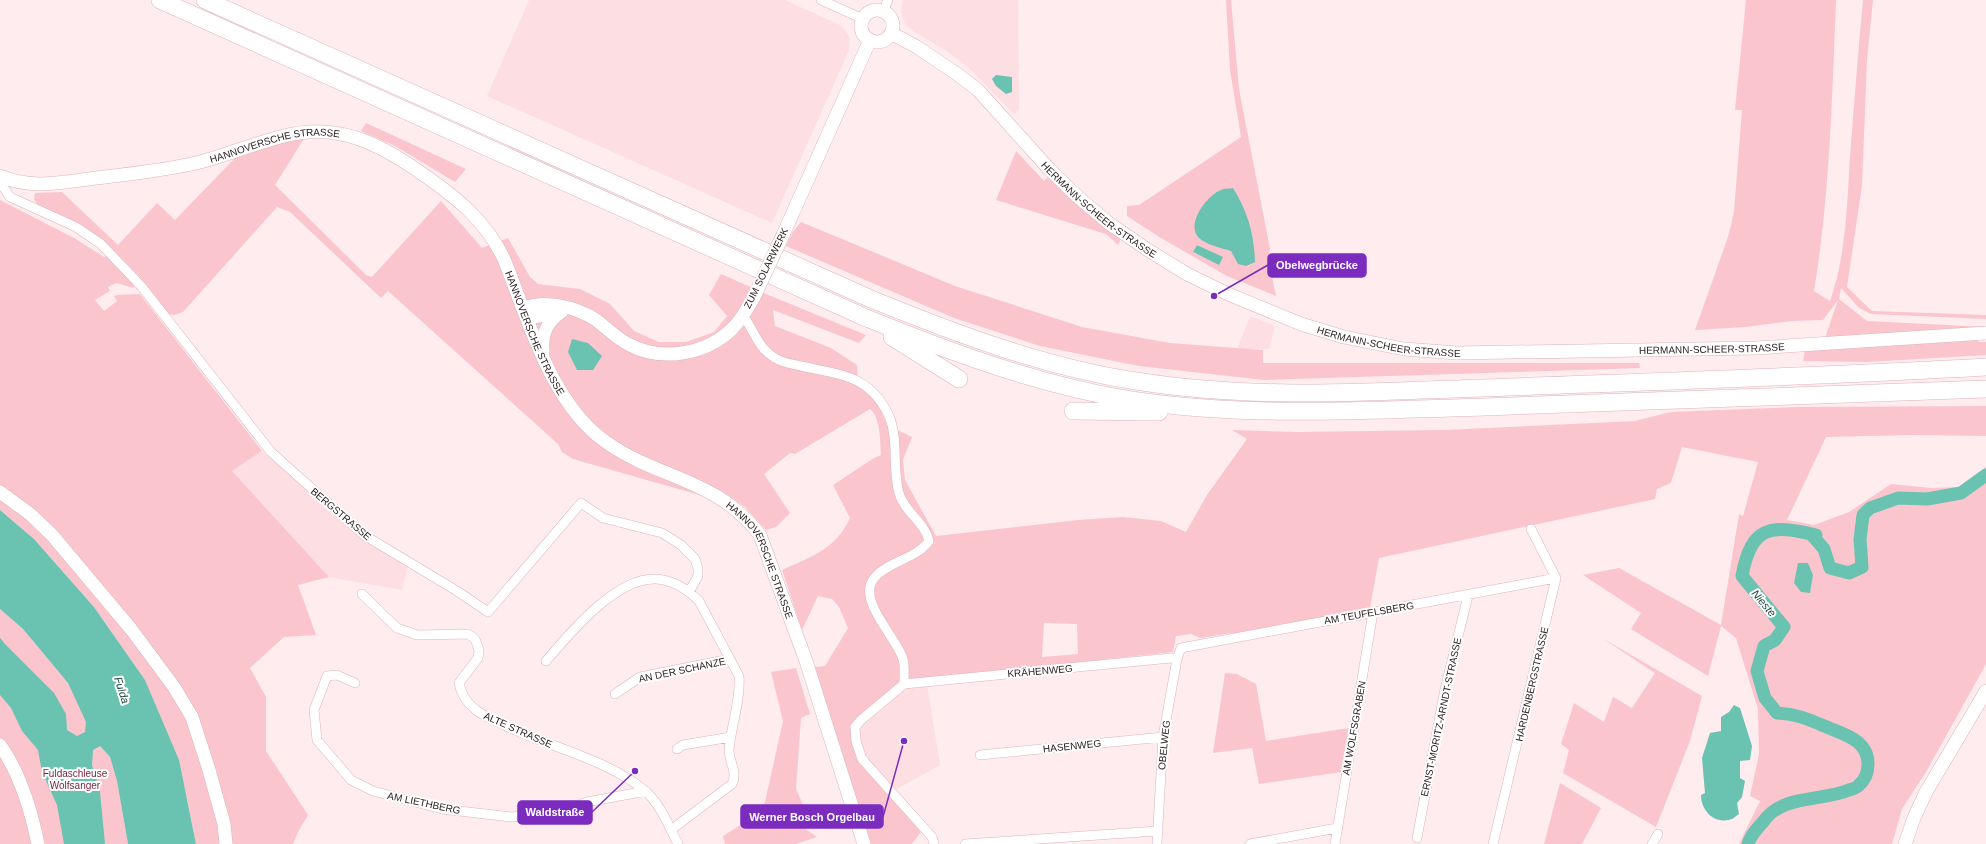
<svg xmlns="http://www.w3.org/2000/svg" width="1986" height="844" viewBox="0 0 1986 844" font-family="Arial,sans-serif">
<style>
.built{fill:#fddee3}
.green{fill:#fbc5cd;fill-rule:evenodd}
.water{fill:#6ac2b1}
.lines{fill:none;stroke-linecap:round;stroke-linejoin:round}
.river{stroke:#6ac2b1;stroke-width:13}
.street-casing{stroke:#ddb4ba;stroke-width:10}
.secondary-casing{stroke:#ddb4ba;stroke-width:14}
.highway-casing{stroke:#ddb4ba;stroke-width:18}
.street{stroke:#fff;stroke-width:9}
.secondary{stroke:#fff;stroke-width:13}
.highway{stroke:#fff;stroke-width:17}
.secondary-bridge-casing{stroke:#ddb4ba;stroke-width:14;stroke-linecap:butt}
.secondary-bridge{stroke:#fff;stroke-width:13}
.labels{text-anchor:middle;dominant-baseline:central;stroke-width:4;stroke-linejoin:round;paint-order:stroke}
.street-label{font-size:10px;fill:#28191c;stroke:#fff}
.park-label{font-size:10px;fill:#731e37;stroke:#fff}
.water-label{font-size:11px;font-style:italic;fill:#153e37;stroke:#fff}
.leader{fill:none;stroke:#7b2cbf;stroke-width:1.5}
.callout-dot{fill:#7b2cbf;stroke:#fff;stroke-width:1.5}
.callout{fill:#7b2cbf;stroke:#7b2cbf;stroke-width:1.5}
.callout-label{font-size:11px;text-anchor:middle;font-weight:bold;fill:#fff}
</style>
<rect width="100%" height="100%" fill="#feecef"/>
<path class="built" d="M529,0H785L842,26L850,38L849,50L772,223L487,96Z
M903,0H1018L1019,110L1014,114L968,67L948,52L910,29L905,24L901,12Z
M1250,316L1275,326L1269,349H1237Z
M262,451L364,540L408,566L402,590L329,577L232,471Z
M926,678L940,765L890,793L859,760L852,725L862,713L896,685Z"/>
<path class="green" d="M1226,0H1231L1239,89L1270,249L1268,258L1276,296L1227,276L1161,238L1127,216V206L1139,205L1241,137L1230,70ZM1197,245L1222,257L1219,264L1194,253Z
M1746,0H1836C1832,97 1830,195 1814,291L1830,301C1846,256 1847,205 1850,157C1854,105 1858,52 1863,0H1873L1867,60L1862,186L1847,287L1872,311L1986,315V319L1871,314L1859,308L1841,288L1839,299L1867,321L1986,327L1825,338L1838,300L1823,320L1792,321L1745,327L1695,330L1728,237L1734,212L1742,110H1735Z
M366,123L466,169L455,182L395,146L361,131Z
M305,137L275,185L366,275L372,277L441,201L482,248L508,238L530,277L538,284L580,289L610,304L634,331L659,342H686L714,332L727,316L709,295L721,274L766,294L866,335L859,343L773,310L775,326L831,348L857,365L858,384L871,395L880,408L887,425L912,437L903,460L905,480L936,536L1078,520L1123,517L1161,521L1186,532L1207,495L1247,439L1232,430L1296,432L1445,430L1635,421L1671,412L1799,407L1986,406V436L1913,435L1826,437L1787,520L1814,525L1849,512L1891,484L1932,488L1959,487L1986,467V664L1926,772L1902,809L1892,844H1739L1760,801L1750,796L1759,754L1758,709L1736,638L1721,626L1708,676L1631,629L1641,613L1583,575L1619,568L1721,625L1739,514L1743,516L1758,462L1682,447L1671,483L1657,489L1655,499L1379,558L1368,619L1230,642L1231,633L1201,638L1191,634L1176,636L1173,652L979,673L896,685L862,713L852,725V741L922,830L912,844H871L814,667L825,666L848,628L839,607L832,599L818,596L802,630L782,570C811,557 836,549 850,518L833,485L874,458L881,455C880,441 881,418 870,409L795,454L790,453L764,474L790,513L776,527L766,530L745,507L727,495L710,498L573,459L562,452L558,444L388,291L381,298L290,212L277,207L183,312L174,315L167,314L140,277L102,239L37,204L34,199L35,193L62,192L118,245L157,203L175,220L236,157L246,152ZM1044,623L1077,624L1078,654L1042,657Z
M1016,151L1044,181L1048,177L1121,239L1118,245L1106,234L996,200Z
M0,200L74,238L104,257L107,256L133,284L134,288L116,283L108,287L110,291L95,300L104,311L117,301L114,296L117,295L140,294L262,451L232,471L329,577L298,585L316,635L284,637L250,668L266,697V751L308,815L298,832L293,844H196L187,799L145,680L94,607L34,539L0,510Z
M801,222L955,286L1082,327L1170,343L1263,350V363H1639L1640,368L1264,380L1139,366L1040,346L954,318L786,246L792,233Z
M1975,338L1979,342H1986V355L1866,362L1803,361L1805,350Z
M0,609L23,629L68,683L100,746L110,757L117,781L128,844H0Z
M1602,638L1702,696L1690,741L1656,827L1563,773L1569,750L1561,744L1574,703L1604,722L1613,697L1632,708L1655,673Z
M796,668L810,714L801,718L796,789L803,805L793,810L798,824L817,837L796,844H725L723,836L756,815L765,802L783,721L771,672Z
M1225,673L1237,674L1256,684L1266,741L1349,728L1341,772L1259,784L1252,748L1213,753Z
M1560,783L1601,808L1582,844H1544Z"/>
<path class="water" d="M996,75L1012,77V92L1006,94L996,86L992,79Z
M1233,188C1248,212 1254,234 1255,262L1246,266L1238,264L1231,251C1221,248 1207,245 1199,238C1185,225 1207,195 1221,190C1224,188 1230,189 1233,188Z
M1197,245L1223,257L1219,265L1193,252Z
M572,339L588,343L602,356L593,370H577L568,352Z
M0,510L34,539L94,607L145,680L179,760L196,844H128L117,781L110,757L100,746L93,750L92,765L100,792L105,844H64L57,805L42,772L38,750L22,731L11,708L0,695V638L5,644L54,693L66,714L67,730L77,736L85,732L86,722L68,683L23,629L0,609Z
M1798,563H1808L1813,575L1810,593L1801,592L1794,583Z
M1734,705L1740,708L1752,746L1750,760L1740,761V778L1745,781L1742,797L1737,803L1739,814C1736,816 1732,820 1728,820C1712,823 1701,809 1701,795L1705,793L1702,758L1710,733L1721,731V717L1729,712Z"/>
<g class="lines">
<path class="river" d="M1748,844C1751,834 1757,829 1763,822C1782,794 1821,802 1849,790C1852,789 1857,788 1859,785C1866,779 1868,772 1868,764C1868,741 1846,735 1829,728C1810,720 1798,714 1777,713L1765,698L1757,671L1764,646L1775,640L1784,627L1742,576C1751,526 1770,524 1816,535H1812L1824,549L1830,568L1849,573L1862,567L1860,539L1863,515L1870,508L1898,498L1927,499L1961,493L1986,475"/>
<g class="street-casing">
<path id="street" d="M821,0L863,19
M883,12L888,0
M2,177L4,188L10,197L76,227L101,244L142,287L271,452L364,535L457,591L488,612L581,503L603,518L662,533L681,545L695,559L698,568V576L689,592
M743,315C754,331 758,348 775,358C783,363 793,364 801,366C841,375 870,375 889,416C899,439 892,468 899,493C904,512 925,522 929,541C916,559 889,561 875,577C855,599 896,636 903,659C905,666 904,676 904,684L861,720L855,727L856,741L862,759L932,837L934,844
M362,594L397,628L417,635L468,634L475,639L479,650L478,658L459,683C461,695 467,703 476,710C485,717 496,721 506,726C548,746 610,761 644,790C660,803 669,826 678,844
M546,661C570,633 616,577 656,579C673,580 688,590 699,601L739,676C741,700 731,726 729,750C729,762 738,772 732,784L671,830
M355,683L337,675L327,676L314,710L317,740L351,780L373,791L442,809L511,817L551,814L587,802L646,791
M904,684L1171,658L1177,659
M615,694L640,677L730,659
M677,749L683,745L731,737
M980,755L1163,737
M1417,838L1445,689L1468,596
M965,844L1158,831
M1157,844L1163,737L1177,659L1181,648L1556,578
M1250,844L1337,828
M1335,844L1373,612
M1493,844L1556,578L1531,529
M1652,844L1658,834"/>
</g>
<g class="secondary-casing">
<g id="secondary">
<circle cx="877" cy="26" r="16"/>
<path id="s1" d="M891,33L917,47L957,74L978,90L1050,170L1078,197L1110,224L1148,250L1187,274L1228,294L1301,324L1344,337L1404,349L1457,353L1756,348L1986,333"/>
<path id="s2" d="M0,176C30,189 58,183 89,179C126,174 164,171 200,162C227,155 253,144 280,137C337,121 379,143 424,175C457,198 486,221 504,259C528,319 551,404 606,442C658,479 718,479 760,535L806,661L864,844"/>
<path d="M783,235L870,40"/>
<path d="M524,308C546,300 577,307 596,320C607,328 616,338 628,344C661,362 705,355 732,329C741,320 748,308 754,297"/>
<path d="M527,318L561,312"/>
<path d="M543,351C541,335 548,321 561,312"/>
<path d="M0,492L30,514L52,535L131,629L174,687L192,717L209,770L224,824L226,844"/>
<path d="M0,745C20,773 31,810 38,844"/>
<path d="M1905,844L1914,818L1926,792L1986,691"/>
</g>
</g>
<g class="highway-casing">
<path id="highway" d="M160,0L864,317C950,352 1039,385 1131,400C1248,418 1366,410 1484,407C1651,402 1819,394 1986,389
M205,0L871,299C957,334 1044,367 1136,381C1260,401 1385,391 1510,387C1669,381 1827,376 1986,367
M892,337L959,379
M1073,411L1159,412"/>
</g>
<use href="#street" class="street"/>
<use href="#secondary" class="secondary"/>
<use href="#highway" class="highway"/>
<g class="secondary-bridge-casing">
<path id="secondary-bridge" d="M754,297L783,235"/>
</g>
<use href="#secondary-bridge" class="secondary-bridge"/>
</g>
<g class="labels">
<g class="street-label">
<text stroke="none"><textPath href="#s2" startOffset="280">HANNOVERSCHE STRASSE</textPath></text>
<text stroke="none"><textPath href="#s1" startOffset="275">HERMANN-SCHEER-STRASSE</textPath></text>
<text transform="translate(766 268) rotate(-64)">ZUM SOLARWERK</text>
<text stroke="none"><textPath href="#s2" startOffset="639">HANNOVERSCHE STRASSE</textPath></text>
<text stroke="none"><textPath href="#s1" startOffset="599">HERMANN-SCHEER-STRASSE</textPath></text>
<text stroke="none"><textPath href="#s1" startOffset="923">HERMANN-SCHEER-STRASSE</textPath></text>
<text transform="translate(341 514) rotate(40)">BERGSTRASSE</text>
<text stroke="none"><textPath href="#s2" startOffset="975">HANNOVERSCHE STRASSE</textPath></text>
<text transform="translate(1369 613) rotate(-10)">AM TEUFELSBERG</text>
<text transform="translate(682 670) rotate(-12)">AN DER SCHANZE</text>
<text transform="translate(1040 671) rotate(-5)">KRÄHENWEG</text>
<text transform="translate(1532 684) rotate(-77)">HARDENBERGSTRASSE</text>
<text transform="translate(1441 717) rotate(-78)">ERNST-MORITZ-ARNDT-STRASSE</text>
<text transform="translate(1354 728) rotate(-80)">AM WOLFSGRABEN</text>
<text transform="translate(518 730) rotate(24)">ALTE STRASSE</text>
<text transform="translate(1164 745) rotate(-84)">OBELWEG</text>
<text transform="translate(1072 746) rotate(-6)">HASENWEG</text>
<text transform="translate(424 803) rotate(12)">AM LIETHBERG</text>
</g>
<g class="park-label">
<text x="75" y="773">Fuldaschleuse<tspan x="75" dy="12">Wolfsanger</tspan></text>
</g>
<g class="water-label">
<text transform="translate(1764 603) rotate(50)">Nieste</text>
<text transform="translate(122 690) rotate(72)">Fulda</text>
</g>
</g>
<path class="leader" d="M1214 296L1268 265M635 771L592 812M904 741L883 817"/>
<g class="callout-dot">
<circle cx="1214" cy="296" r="4"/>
<circle cx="635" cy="771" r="4"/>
<circle cx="904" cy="741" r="4"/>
</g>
<g class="callout">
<rect x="1268" y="254" width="98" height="23" rx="4"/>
<rect x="518" y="801" width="74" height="23" rx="4"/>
<rect x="741" y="805" width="142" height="23" rx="4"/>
</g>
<g class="callout-label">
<text x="1317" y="269">Obelwegbrücke</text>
<text x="555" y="816">Waldstraße</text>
<text x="812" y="821">Werner Bosch Orgelbau</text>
</g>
</svg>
